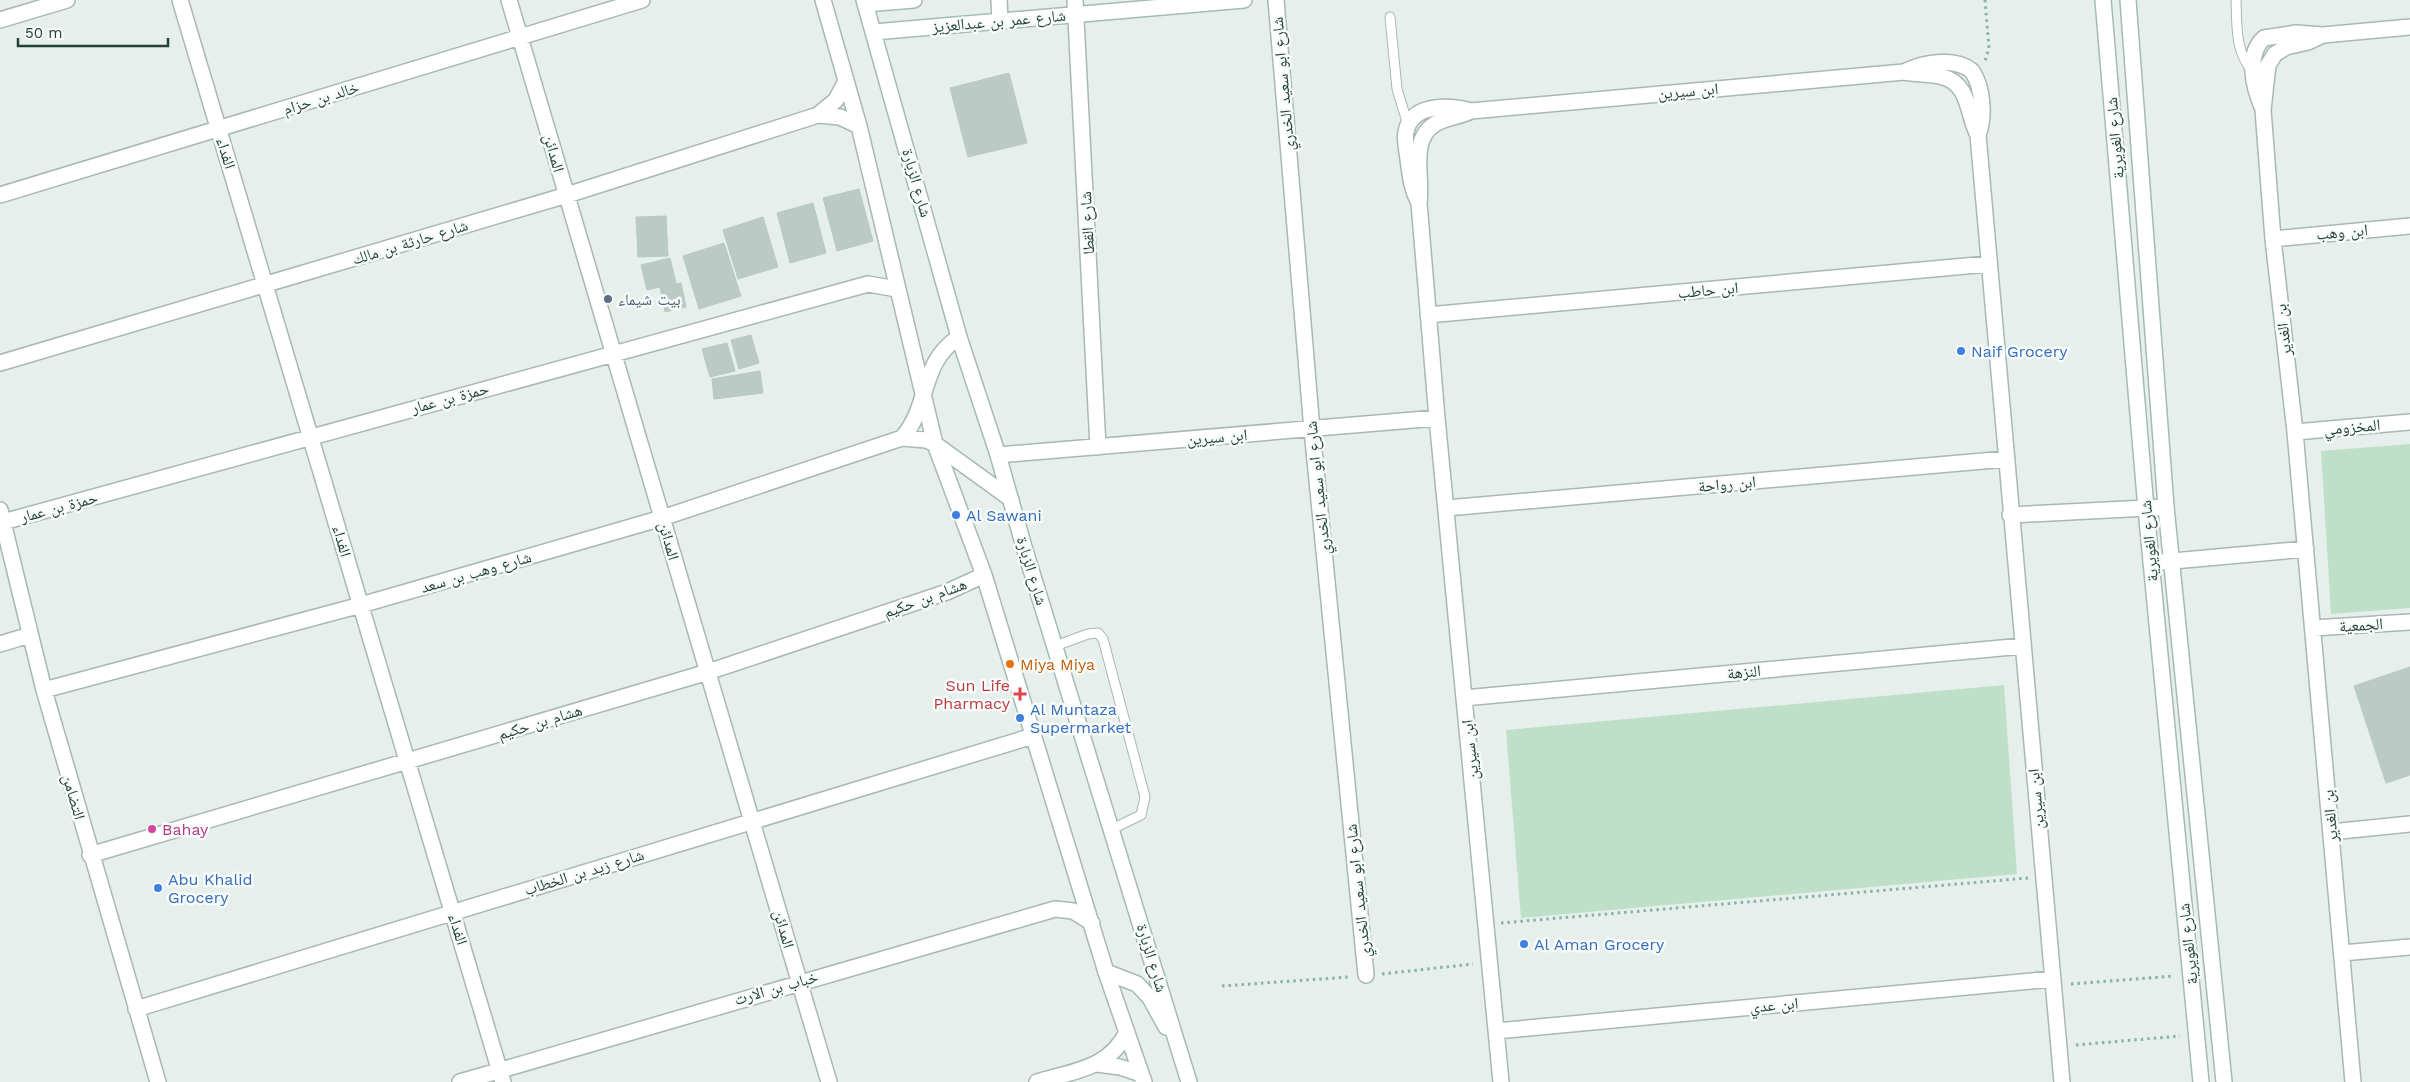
<svg xmlns="http://www.w3.org/2000/svg" width="2410" height="1082" viewBox="0 0 2410 1082" font-family="'Work Sans','Noto Naskh Arabic',sans-serif">
<style>
.green{fill:#bfe0c8}
.building{fill:#bbcac4;stroke:#b8c9c2}
.lines{fill:none;stroke-linecap:round;stroke-linejoin:round}
.lane-casing{stroke:#a8b8b2;stroke-width:11}
.street-casing{stroke:#a8b8b2;stroke-width:18}
.secondary-casing{stroke:#a4bbb3;stroke-width:18}
.path{stroke:#86b3a5;stroke-width:3;stroke-dasharray:2.5 4;stroke-linecap:butt}
.lane{stroke:#fff;stroke-width:9}
.street{stroke:#fff;stroke-width:15}
.secondary{stroke:#fff;stroke-width:15}
.service-dot{fill:#5c6f8a;stroke:#f7fbf9;stroke-width:2}
.shop-dot{fill:#3f7fe0;stroke:#f7fbf9;stroke-width:2}
.food-dot{fill:#e8710a;stroke:#f7fbf9;stroke-width:2}
.health-dot{fill:#e0444e;stroke:#f7fbf9;stroke-width:2}
.hotel-dot{fill:#d1479c;stroke:#f7fbf9;stroke-width:2}
.labels{text-anchor:middle;dominant-baseline:central;stroke-width:5;stroke-linejoin:round;paint-order:stroke}
.street-label{font-size:16px;fill:#24423a;stroke:#f7fbf9}
.service-label{font-size:16px;fill:#4e5e75;stroke:#f7fbf9;text-anchor:start}
.shop-label{font-size:16px;fill:#366cbe;stroke:#f7fbf9;text-anchor:start}
.food-label{font-size:16px;fill:#c56008;stroke:#f7fbf9;text-anchor:start}
.health-label{font-size:16px;fill:#be3a42;stroke:#f7fbf9;text-anchor:end}
.hotel-label{font-size:16px;fill:#b23c85;stroke:#f7fbf9;text-anchor:start}
</style>
<rect width="100%" height="100%" fill="#e6efeb"/>
<path class="green" d="M2410,444V608L2331,614L2321,451Z
M2004,685L2017,874L1521,918L1506,730Z"/>
<path class="building" d="M1009,73L1027,143L968,157L950,88Z
M859,189L873,241L837,251L823,198Z
M813,203L826,253L790,263L777,213Z
M666,216L668,256L638,257L636,217Z
M763,217L778,267L738,279L723,230Z
M724,243L741,296L699,309L683,256Z
M670,258L676,283L647,290L641,265Z
M681,283L686,307L665,312L660,287Z
M751,335L759,363L739,369L731,340Z
M727,343L735,371L710,377L702,349Z
M760,371L763,393L714,399L712,379Z
M2410,667V775L2386,783L2354,686Z"/>
<g class="lines">
<g class="lane-casing">
<path id="lane" d="M2236,0C2237,25 2235,51 2252,71
M1390,17L1397,89L1408,125
M1055,646L1088,634L1098,633L1103,639L1145,797L1141,815L1112,829"/>
</g>
<g class="street-casing">
<path id="street" d="M180,0L503,1082
M509,0L829,1082
M823,0L859,126L935,444L984,575L1106,972L1144,1082
M999,0L1000,21
M1075,0L1098,447
M1276,0L1312,430L1366,975
M0,20L67,0
M2323,35L2308,42L2286,47L2275,54L2268,65L2263,110L2273,239L2295,432L2353,1082
M1906,71C1925,62 1955,57 1972,71C1983,87 1985,117 1978,135
M2263,109C2254,89 2245,55 2264,38L2296,33L2323,35L2410,27
M1471,111C1460,117 1446,117 1435,124C1409,140 1423,178 1419,203L1437,418L1501,1082
M818,115L840,117L859,126
M0,195L642,0
M1419,203C1411,188 1410,174 1408,159C1407,150 1404,140 1406,132C1411,103 1450,105 1471,111L1904,72C1917,75 1931,73 1943,77C1970,84 1967,115 1978,135L2062,1082
M2273,239L2410,226
M1428,315L1988,264
M0,363L567,195L818,115L836,100L846,81
M2295,432L2410,422
M902,438C931,405 919,363 959,337
M998,455L1437,418
M1447,508L2006,459
M0,510L44,690L158,1082
M2010,515L2166,507
M3,522L868,284L897,289
M2151,563L2306,549
M2313,628L2410,622
M0,644L30,635
M44,690L361,605L662,518L902,438L926,440L935,444L1011,499
M1464,698L2023,646
M2331,832L2410,824
M90,855L708,672L947,592L984,575
M2342,953L2410,947
M136,1009L1033,736
M1496,1031L2052,979
M1097,1064L1120,1067L1141,1074
M460,1082L1055,909L1073,911L1092,923
M1037,1082C1073,1071 1109,1069 1127,1032"/>
</g>
<g class="secondary-casing">
<path id="secondary" d="M864,0L959,337L998,455L1024,547L1189,1082
M2103,0L2146,509L2201,1082
M2128,0L2166,507L2224,1082
M865,4L914,0
M874,32L1244,0
M1106,972L1137,984L1150,998L1166,1027"/>
</g>
<path class="path" d="M1985,0L1989,48L1985,61
M1501,923L2028,878
M1382,974L1473,964
M2071,984L2174,976
M1222,986L1349,977
M2076,1045L2180,1036"/>
<use href="#lane" class="lane"/>
<use href="#street" class="street"/>
<use href="#secondary" class="secondary"/>
</g>
<circle class="service-dot" cx="608" cy="299" r="5"/>
<g class="shop-dot">
<circle cx="1961" cy="351" r="5"/>
<circle cx="956" cy="515" r="5"/>
<circle cx="1020" cy="718" r="5"/>
<circle cx="158" cy="888" r="5"/>
<circle cx="1524" cy="944" r="5"/>
</g>
<circle class="food-dot" cx="1010" cy="664" r="5"/>
<path class="health-dot" d="M1017.5 686.5h5v5h5v5h-5v5h-5v-5h-5v-5h5z"/>
<circle class="hotel-dot" cx="152" cy="829" r="5"/>
<g class="labels">
<g class="street-label">
<text transform="translate(999 21) rotate(-5)">شارع عمر بن عبدالعزيز</text>
<text transform="translate(1283 84) rotate(-95)">شارع ابو سعيد الخدري</text>
<text transform="translate(1688 91) rotate(-5)">ابن سيرين</text>
<text transform="translate(321 98) rotate(-17)">خالد بن حزام</text>
<text transform="translate(2115 138) rotate(-95)">شارع الغويرية</text>
<text transform="translate(226 153) rotate(73)">الفداء</text>
<text transform="translate(554 153) rotate(74)">المدائن</text>
<text transform="translate(917 183) rotate(74)">شارع الزبارة</text>
<text transform="translate(1087 223) rotate(-93)">شارع القطا</text>
<text transform="translate(2342 232) rotate(-5)">ابن وهب</text>
<text transform="translate(410 242) rotate(-17)">شارع حارثة بن مالك</text>
<text transform="translate(1708 290) rotate(-5)">ابن حاطب</text>
<text transform="translate(2283 330) rotate(-96)">بن الغدير</text>
<text transform="translate(450 398) rotate(-15)">حمزة بن عمار</text>
<text transform="translate(2352 427) rotate(-5)">المخزومي</text>
<text transform="translate(1217 437) rotate(-5)">ابن سيرين</text>
<text transform="translate(1727 484) rotate(-5)">ابن رواحة</text>
<text transform="translate(1318 488) rotate(-96)">شارع ابو سعيد الخدري</text>
<text transform="translate(59 507) rotate(-15)">حمزة بن عمار</text>
<text transform="translate(342 541) rotate(74)">الفداء</text>
<text transform="translate(669 541) rotate(74)">المدائن</text>
<text transform="translate(2149 541) rotate(-95)">شارع الغويرية</text>
<text transform="translate(1032 571) rotate(73)">شارع الزبارة</text>
<text transform="translate(476 572) rotate(-16)">شارع وهب بن سعد</text>
<text transform="translate(925 598) rotate(-20)">هشام بن حكيم</text>
<text transform="translate(2361 625) rotate(-4)">الجمعية</text>
<text transform="translate(1744 672) rotate(-5)">النزهة</text>
<text transform="translate(540 722) rotate(-17)">هشام بن حكيم</text>
<text transform="translate(1470 750) rotate(-96)">ابن سيرين</text>
<text transform="translate(74 797) rotate(74)">التضامن</text>
<text transform="translate(2036 799) rotate(-95)">ابن سيرين</text>
<text transform="translate(2330 816) rotate(-95)">بن الغدير</text>
<text transform="translate(584 872) rotate(-17)">شارع زيد بن الخطاب</text>
<text transform="translate(1358 891) rotate(-96)">شارع ابو سعيد الخدري</text>
<text transform="translate(458 929) rotate(73)">الفداء</text>
<text transform="translate(784 929) rotate(74)">المدائن</text>
<text transform="translate(2188 944) rotate(-96)">شارع الغويرية</text>
<text transform="translate(1152 958) rotate(73)">شارع الزبارة</text>
<text transform="translate(776 988) rotate(-16)">خباب بن الارت</text>
<text transform="translate(1774 1005) rotate(-5)">ابن عدي</text>
</g>
<g class="service-label">
<text x="618" y="299">بيت شيماء</text>
</g>
<g class="shop-label">
<text x="1971" y="351">Naif Grocery</text>
<text x="966" y="515">Al Sawani</text>
<text x="1030" y="709">Al Muntaza<tspan x="1030" dy="18">Supermarket</tspan></text>
<text x="168" y="879">Abu Khalid<tspan x="168" dy="18">Grocery</tspan></text>
<text x="1534" y="944">Al Aman Grocery</text>
</g>
<g class="food-label">
<text x="1020" y="664">Miya Miya</text>
</g>
<g class="health-label">
<text x="1010" y="685">Sun Life<tspan x="1010" dy="18">Pharmacy</tspan></text>
</g>
<g class="hotel-label">
<text x="162" y="829">Bahay</text>
</g>
</g>
<path d="M18 38v8h150v-8" fill="none" stroke="#24423a" stroke-width="2.5"/>
<text x="25" y="38" font-size="15" fill="#24423a" stroke="#f7fbf9" stroke-width="4" paint-order="stroke">50 m</text>
</svg>
